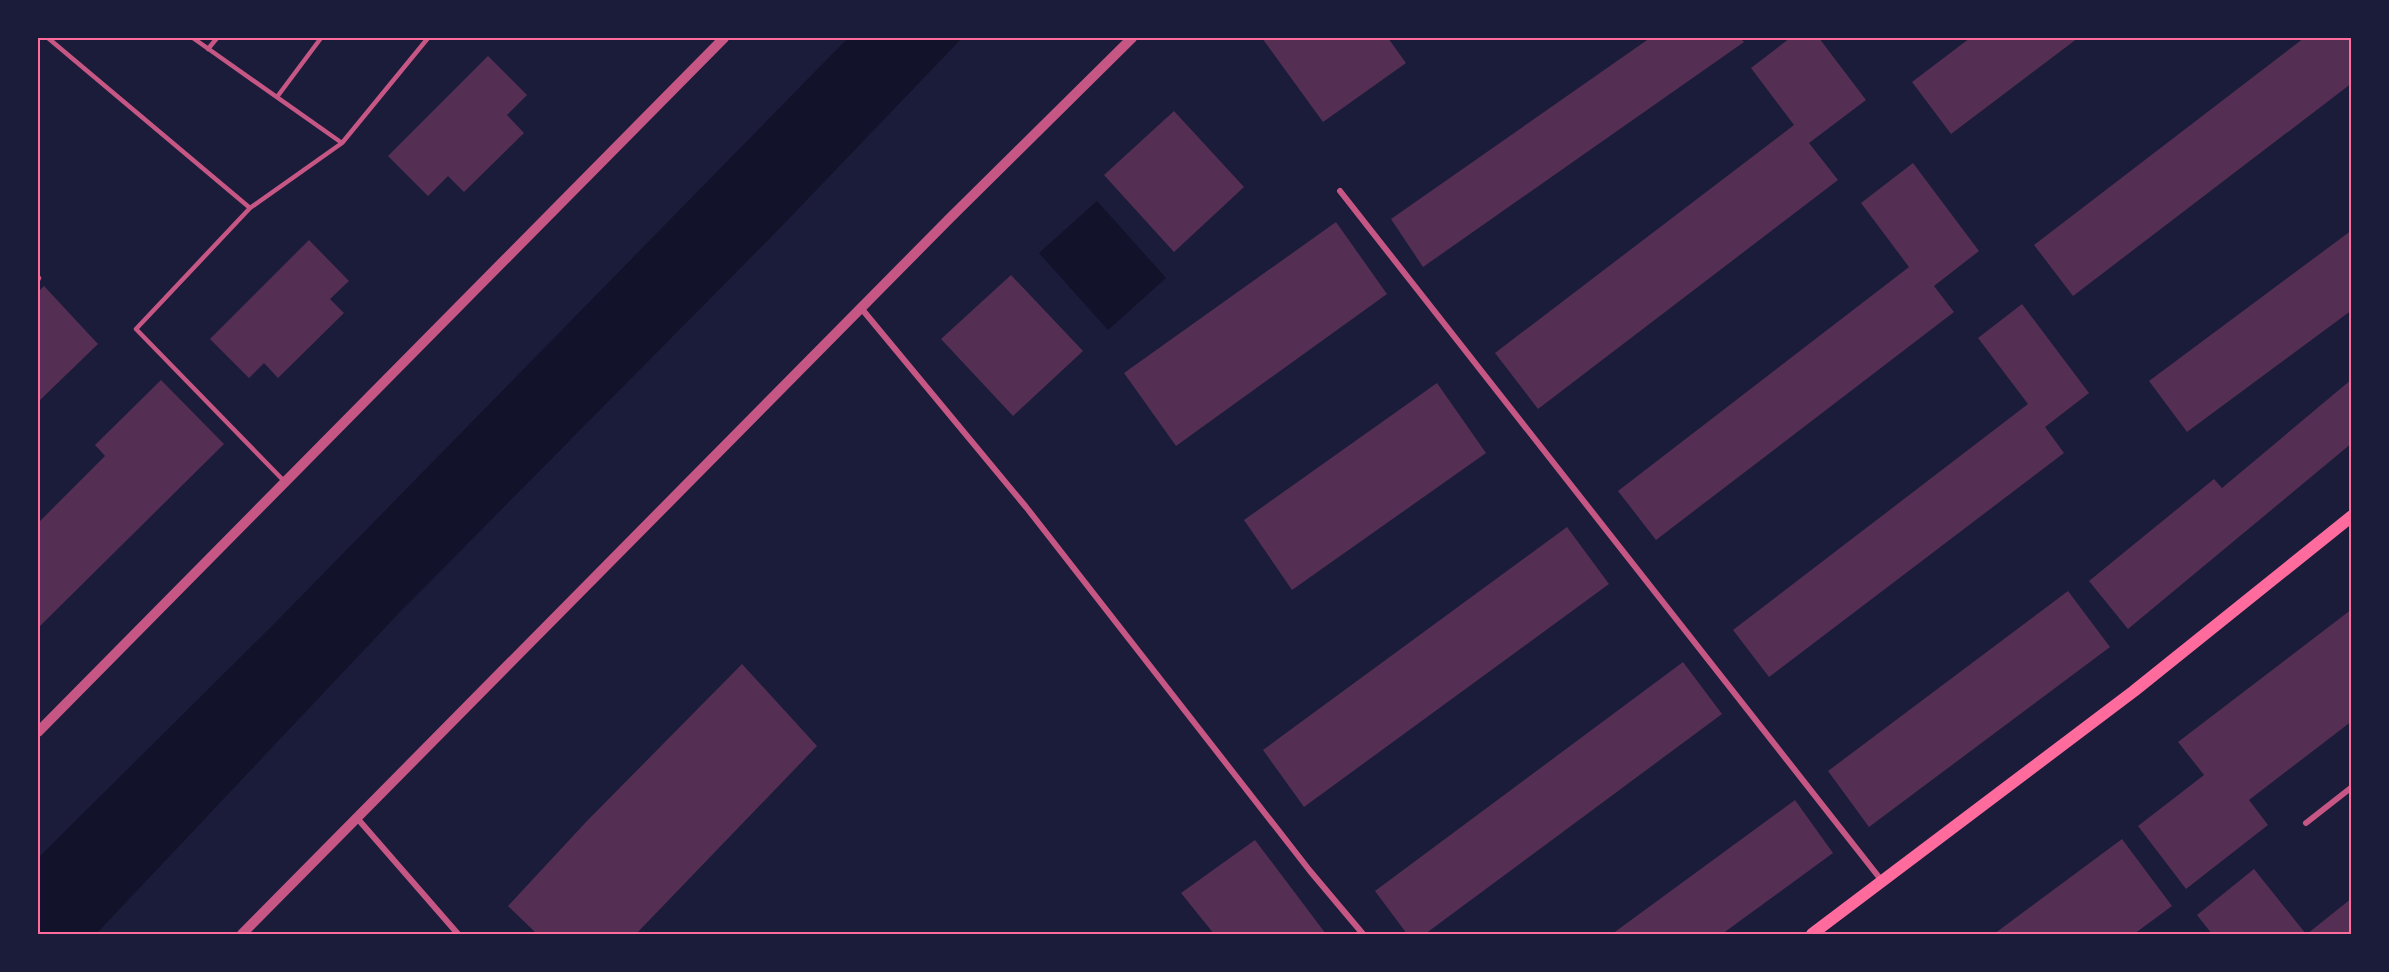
<svg xmlns="http://www.w3.org/2000/svg" width="2389" height="972" viewBox="0 0 2389 972" font-family="'IBM Plex Sans',sans-serif">
<style>
.water{fill:#12122b}
.building{fill:#542f53}
.lines{fill:none;stroke-linecap:round;stroke-linejoin:round}
.service{stroke:#c65784;stroke-width:4.5}
.minor{stroke:#c65784;stroke-width:6}
.tertiary{stroke:#c65784;stroke-width:10}
.secondary{stroke:#ff6b9d;stroke-width:12}
.neatline{fill:none;stroke:#ff6b9d;stroke-width:2}
</style>
<rect width="100%" height="100%" fill="#1b1b3a"/>
<path class="water" d="M848,38H962L778,230L398,614L96,934H38V858L272,626Z
M1097,201L1166,278L1108,330L1039,253Z"/>
<path class="building" d="M1262,38H1388L1406,63L1323,122Z
M1650,38H1740L1744,42L1423,267L1391,219Z
M1790,38H1819L1866,100L1809,143L1838,180L1538,409L1495,353L1794,125L1751,68Z
M1970,38H2078L1951,134L1912,82Z
M2304,38H2352V83L2073,296L2034,245Z
M488,56L527,95L507,115L524,133L464,192L448,176L428,196L388,156Z
M1174,111L1244,187L1174,252L1104,175Z
M1913,163L1979,251L1934,286L1954,312L1656,540L1618,491L1909,267L1861,203Z
M1336,222L1387,294L1176,446L1124,373Z
M2352,230V310L2187,432L2149,381Z
M309,240L349,281L330,299L344,313L278,378L264,363L249,378L210,339Z
M1011,275L1083,351L1013,416L941,339Z
M44,286L98,344L38,402V292Z
M2022,304L2089,393L2045,427L2064,453L1769,677L1733,630L2028,404L1978,338Z
M2352,379V443L2128,629L2089,581L2214,479L2222,488Z
M161,380L224,444L38,628V523L105,456L95,445Z
M1437,383L1486,453L1292,590L1244,520Z
M1567,527L1609,584L1304,807L1263,750Z
M2068,591L2110,647L1869,827L1828,771Z
M2352,609V721L2249,800L2268,825L2186,889L2138,826L2204,775L2178,742Z
M1683,662L1722,714L1425,934H1407L1375,891Z
M742,664L817,746L636,934H537L508,906L586,822Z
M1795,800L1833,853L1722,934H1612Z
M2122,839L2172,906L2134,934H1994Z
M1255,840L1326,934H1214L1181,893Z
M2254,869L2306,934H2212L2197,915Z
M2352,898V934H2307Z"/>
<g class="lines">
<path class="service" d="M48,38L250,208
M193,38L342,143
M208,49L217,38
M277,97L321,38
M38,280L39,278
M285,482L136,329L250,208L342,143L428,38"/>
<path class="minor" d="M1340,191L1882,881
M861,308L1026,507L1310,871L1363,934
M357,818L458,934
M2306,823L2352,787"/>
<path class="tertiary" d="M38,732L724,38
M242,934L951,217L1132,38"/>
<path class="secondary" d="M1812,934L2134,691L2352,516"/>
</g>
<rect width="2389" height="972" fill="none" stroke="#1b1b3a" stroke-width="78"/>
<rect x="39" y="39" width="2311" height="894" class="neatline"/>
</svg>
